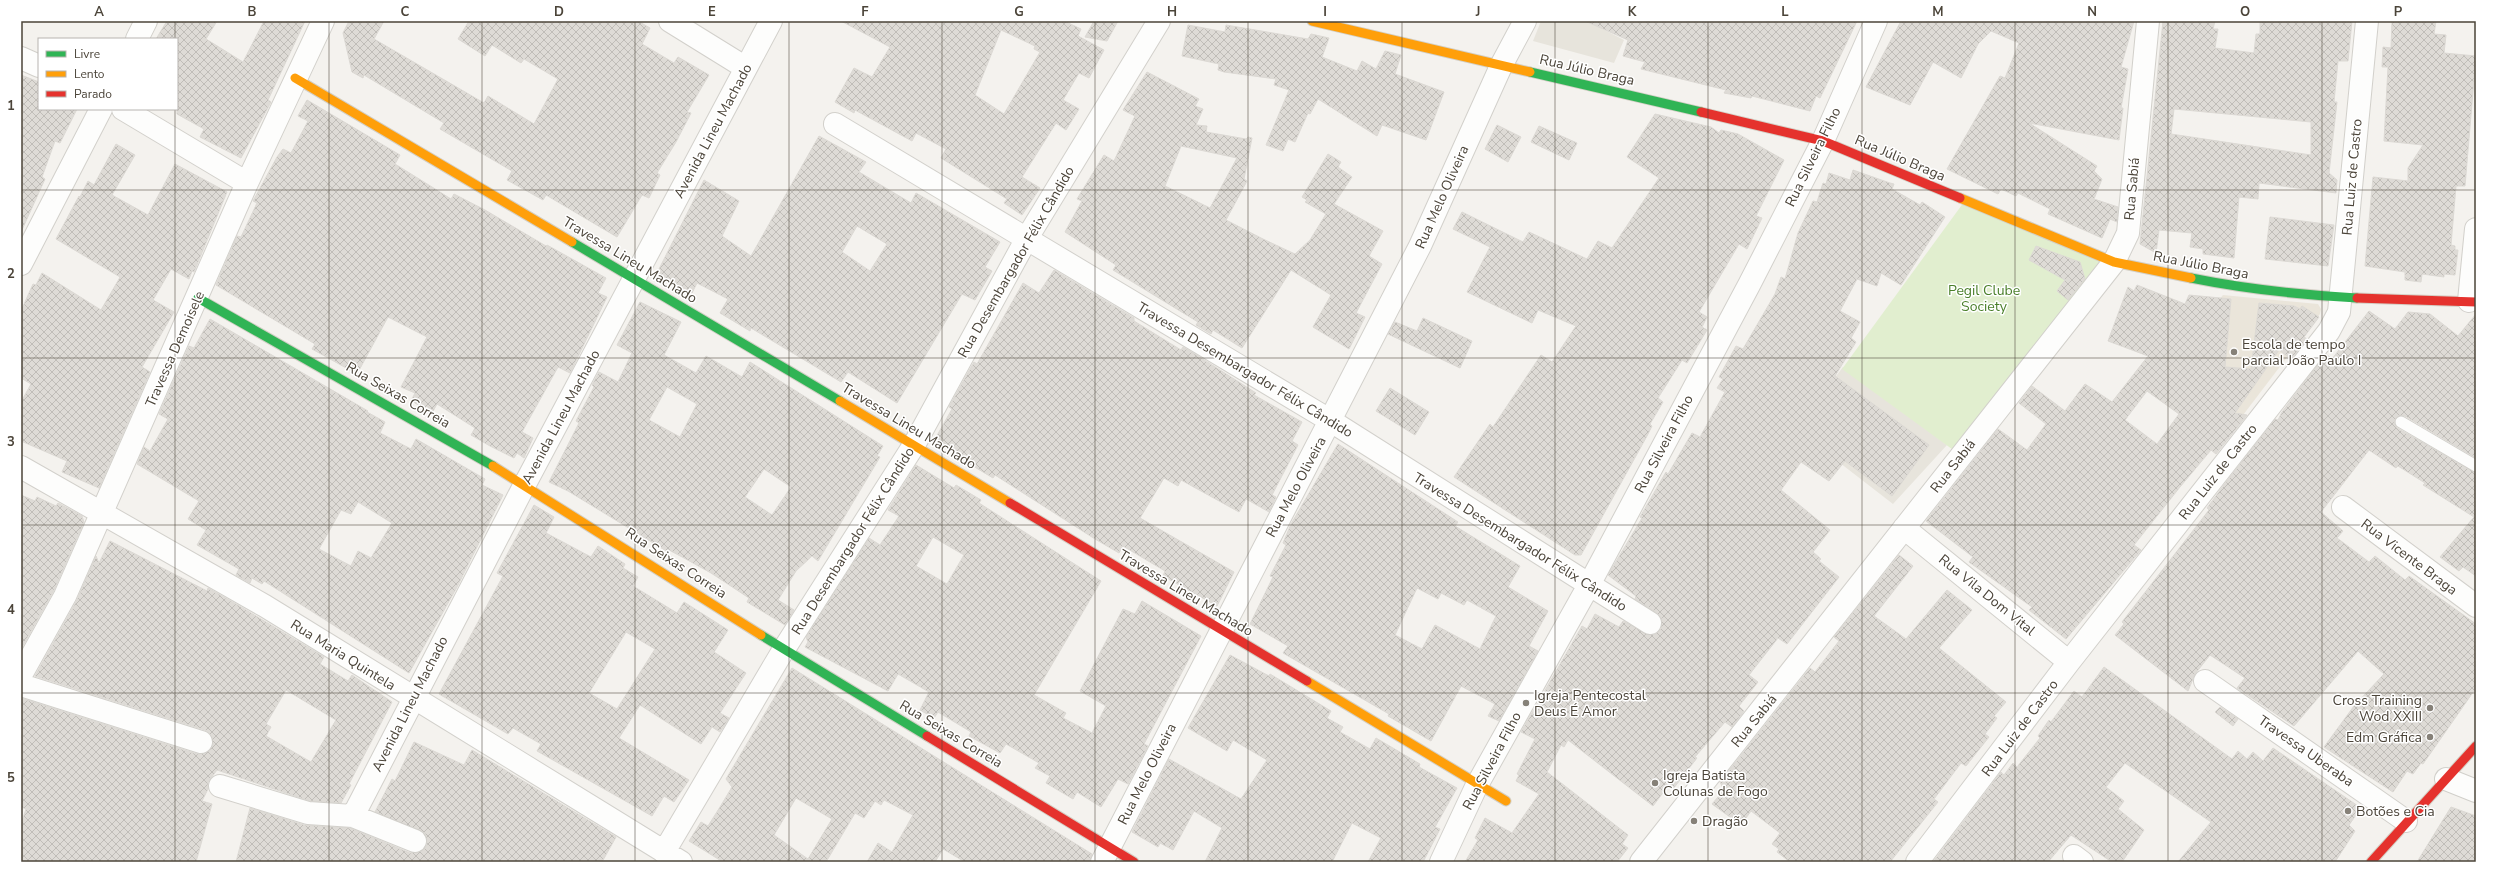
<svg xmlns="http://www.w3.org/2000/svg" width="2497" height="883" viewBox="0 0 2497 883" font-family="'Nunito Sans',sans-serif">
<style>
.residential{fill:#e7e4dc}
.education{fill:#eae5da}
.green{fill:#e1eecf}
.building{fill:url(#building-cross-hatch);stroke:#dcd9d4;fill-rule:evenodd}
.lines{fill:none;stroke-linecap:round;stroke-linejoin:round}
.lane-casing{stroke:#d2d0cb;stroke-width:13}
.street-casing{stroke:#d2d0cb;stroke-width:24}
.fast-casing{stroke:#d3cfc5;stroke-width:11}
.slow-casing{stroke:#d3cfc5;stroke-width:11}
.jam-casing{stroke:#d3cfc5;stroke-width:11}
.lane{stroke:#fdfdfc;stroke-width:11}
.street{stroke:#fdfdfc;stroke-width:22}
.fast{stroke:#30b455;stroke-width:9}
.slow{stroke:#ff9f0a;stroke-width:9}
.jam{stroke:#e5322d;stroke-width:9}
.grid{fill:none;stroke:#4b4439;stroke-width:1;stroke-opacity:0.55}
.poi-dot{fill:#868178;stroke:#fff;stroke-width:1.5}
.labels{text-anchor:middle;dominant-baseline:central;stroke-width:3;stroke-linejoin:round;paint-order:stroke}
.street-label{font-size:14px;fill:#4b4439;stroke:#fff}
.park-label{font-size:14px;fill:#4a7f2a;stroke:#fff}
.poi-label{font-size:14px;fill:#4b4439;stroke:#fff;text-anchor:start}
.neatline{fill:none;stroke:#4b4439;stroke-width:1.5}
.grid-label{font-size:13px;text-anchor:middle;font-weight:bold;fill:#4b4439}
</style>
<defs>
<pattern id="building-cross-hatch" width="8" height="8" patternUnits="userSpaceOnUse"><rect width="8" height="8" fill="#dedbd6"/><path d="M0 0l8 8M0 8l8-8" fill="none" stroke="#c0bdb8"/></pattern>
</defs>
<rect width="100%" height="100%" fill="#f4f2ee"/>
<path class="residential" d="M1541,21H1587L1624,40L1614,63L1533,41Z
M1843,367L1947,445L1893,504L1796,429Z"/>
<path class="education" d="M2223,295L2318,304L2321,309L2320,314L2221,444L2147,391Z"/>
<path class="green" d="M1964,202L2106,263L1956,452L1842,369Z"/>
<path class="building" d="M167,21H217L206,39L243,62L264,21H305L268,100L271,102L241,158L200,137L204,129L177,114V39H156Z
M349,21H384L374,39L484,103L488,96L534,124L558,79L524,59L521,63L492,45L485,56L458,39L469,21H638L650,28L642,44L674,63L678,57L709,75L687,112L691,113L676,142L657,173L660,175L649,198L642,195L617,237L546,195L543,200L507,180L512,171L440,129L444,123L364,75L363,78L352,72L343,33Z
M841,21H1064L1081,29L1078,36L1104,50L1089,78L1079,73L1063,100L1079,109L1066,130L1056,123L1022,177L1040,188L1022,215L1004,203L1007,199L941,158L946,149L916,133L912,141L855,110L854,113L835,102L854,68L872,77L890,47ZM1001,30L1035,46L1034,49L1040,52L1004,114L975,95Z
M1094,21H1118L1107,41L1085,37Z
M1585,21H1857L1820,98L1816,96L1810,111L1752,96L1751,98L1724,93L1726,90L1641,69L1645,62L1623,56L1628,40Z
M1901,21H2134L2121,67L2128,69L2121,108H2123L2119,140L2029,123L2097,166L2094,171L2102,179L2094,199L2118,207L2117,222L2110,219L2102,238L2048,214L2050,209L2018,193L2016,196L2001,189L1998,194L1947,169L2000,76L2005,78L2019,43L1991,31L1978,44L1961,78L1933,62L1910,105L1866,87Z
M2163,21H2215L2213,29H2218L2215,48L2254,53L2256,34H2260V21H2352L2348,61H2338L2334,102H2337L2329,173L2337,180L2336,193L2259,183L2258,199L2239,197L2234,258L2203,254V249L2190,247L2192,233L2159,230L2156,253L2140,244ZM2174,109L2311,122V155L2171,134Z
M2392,21H2436L2434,34L2446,35L2444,53L2476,56L2465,186H2456L2451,245L2455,246V250H2458L2455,275L2444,274V277L2422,274L2421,282L2405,280V272L2365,266L2373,177L2408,181V168L2423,145L2384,141L2388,67H2382L2383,47L2391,48Z
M1188,25L1225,32L1226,25L1308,39L1311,34L1329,38L1322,57L1357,71L1362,61L1376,69L1385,51L1401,55L1395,74L1444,92L1426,140L1382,125L1377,136L1318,99L1310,114L1308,113L1295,142L1288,139L1283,151L1266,145L1289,90L1274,85L1276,79L1224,72L1218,70L1219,64L1182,56Z
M1147,72L1199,99L1195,106L1203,109L1196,125L1207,126L1206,132L1246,139L1248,137L1252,138L1244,179L1247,181L1226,220L1263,239L1295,254L1310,240L1326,214L1305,202L1307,200L1302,197L1328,154L1341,162L1338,167L1352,177L1334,204L1383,231L1369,256L1382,264L1356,313L1365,317L1349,349L1313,327L1331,295L1291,270L1242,348L1213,330L1211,334L1196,325L1198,322L1113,270L1116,265L1065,232L1082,201L1077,199L1104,155L1114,161L1135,116L1123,110ZM1181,146L1237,158L1210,208L1165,186Z
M21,75L39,82V109H77L60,143L55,141L42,177L45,179L21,232Z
M307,100L400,155L395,164L432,187L451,199L454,194L485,210L546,246L547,245L606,278L598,293L607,297L570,373L558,367L522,432L533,438L524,458L517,453L514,458L490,446L471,435L475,428L437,404L432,413L415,403L412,399L415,393L401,387L427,337L388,317L357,374L312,349L315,344L216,285L237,236L241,237L257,203L253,201L277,157L283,149L291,153L308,121L298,116Z
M1655,114L1711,127L1719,133L1721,130L1738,134L1784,160L1756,216L1762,218L1747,249L1739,244L1699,312L1707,317L1702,327L1707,330L1687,363L1682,360L1658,398L1663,402L1650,424L1652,426L1647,436L1581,555H1575L1454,477L1490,424L1493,427L1541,355L1552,362L1576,326L1538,310L1532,323L1467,292L1490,247L1453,229L1462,212L1523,242L1529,232L1587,259L1598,241L1612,248L1659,178L1627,157Z
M1497,125L1521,137L1508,162L1485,149Z
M1539,126L1577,143L1569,160L1531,142Z
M819,136L866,162L859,172L911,203L916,193L1000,242L985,267L992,271L975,300L962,294L897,403L848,372L841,382L751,328L750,331L720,313L728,299L697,283L692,293L657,273L704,180L739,201L722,236L751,256ZM857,226L887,244L870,271L842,252Z
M116,144L135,155L112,195L148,215L175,164L227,192L194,272L192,271L189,279L171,269L153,300L174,312L142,367L150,372L99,488L62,472L67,461L21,441V402L31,384L21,378V311L33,284L36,285L42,273L101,310L119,279L120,277L56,239L79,196L80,197L88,181L94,185Z
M1853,170L1890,183L1894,184L1892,189L1920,205L1922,202L1945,217L1901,285L1881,273L1877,286L1857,279L1840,311L1860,322L1851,338L1856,342L1835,376L1929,445L1892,496L1845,461L1829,481L1801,462L1781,490L1830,530L1813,552L1821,559L1819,561L1839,577L1787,644L1778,638L1749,675L1758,682L1739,706L1744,711L1732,727L1725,722L1695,757L1697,758L1673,789L1668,786L1653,806L1568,740L1564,747L1561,745L1547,772L1628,835L1622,844L1628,848L1617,862H1465L1478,840L1475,838L1485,818L1512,833L1539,794L1516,781L1519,775L1517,774L1535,739L1521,732L1582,626L1587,629L1595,614L1619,627L1623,621L1649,635L1656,634L1661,629V618L1657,613L1635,599L1636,596L1608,575L1642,518L1640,517L1666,472L1668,474L1692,433L1700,437L1725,392L1717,388L1723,379L1719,377L1736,346L1743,349L1775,294L1781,277L1785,279L1798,233L1813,201L1817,202L1823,183L1826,184L1829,173L1850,180Z
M2270,217L2334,225L2328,266L2265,259Z
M2036,246L2080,262L2085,279L2068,300L2057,291L2065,280L2029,260Z
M1054,270L1134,318V321L1181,350L1183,347L1198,356L1256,393L1254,395L1302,422L1292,441L1298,445L1272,495L1276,497L1269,512L1246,499L1239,512L1181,480L1178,486L1164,478L1140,518L1234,572L1217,606L1163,576L1165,571L1123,546L1119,553L1095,539L995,475L993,478L968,463L966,458L935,439L952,409L949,407L970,369L974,362L977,364L1023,283L1039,293Z
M2137,285L2185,304L2189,295L2231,299L2225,367L2251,369L2259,303L2294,306L2300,309L2302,306L2319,317L2304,337L2307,339L2291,359L2279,350L2235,413L2247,415L2216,454L2211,450L2180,487L2134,545L2141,550L2066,639L2029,610L2032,607L1969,562L1973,557L1926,521L1998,429L2027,450L2046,424L2019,403L2032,386L2065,411L2085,384L2112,402L2148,356L2108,341L2128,287L2134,291ZM2147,391L2179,414L2157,444L2125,420Z
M640,302L681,322L664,355L696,373L706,356L742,377L750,362L883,446L877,456L880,457L818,561L812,556L796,571L778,600L794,610L785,625L747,602L749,598L711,573L684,558L669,550L668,552L568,491L549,482L579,423L576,421L594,387L592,385L599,372L618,382L632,353L617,345ZM667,387L697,404L680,437L649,420ZM764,469L791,487L772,515L745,497Z
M2369,311L2395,329L2408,312L2430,314L2458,336L2476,314V458L2405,416H2398L2394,422L2397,428L2476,473V576L2463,567L2459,571L2440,557L2474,517L2423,485L2425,483L2398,466L2396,468L2369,450L2321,512L2343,531L2337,538L2369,562L2375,556L2405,580L2409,576L2476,624V688L2423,764L2421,763L2413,774L2407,771L2393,792L2324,747L2354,706L2384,674L2358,651L2294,726L2237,688L2245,678L2210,655L2195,674L2188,691L2115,635L2124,624L2122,622L2209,510L2207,508L2227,481L2275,419L2278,420L2282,412L2326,354L2332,359Z
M1423,318L1472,341L1460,368L1388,334L1395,322L1417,331Z
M210,319L368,411L367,412L385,422L380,433L411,449L416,439L485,479L482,485L503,495L457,587L409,673L264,581L262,584L252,578L250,583L236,575L239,569L197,545L206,530L188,519L199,501L137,464L144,447L150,451L168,419L159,414L189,346L194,348ZM358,502L392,523L371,558L358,551L351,566L319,549L341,510L351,514Z
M1390,388L1429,412L1415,435L1376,411Z
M1338,444L1458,522L1455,526L1520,566L1508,587L1548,611L1529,646L1538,651L1499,721L1488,716L1495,704L1461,686L1431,741L1388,716L1389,714L1283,653L1288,646L1250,624L1273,577L1270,576L1286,545L1283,543L1291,524ZM1417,588L1438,599L1441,593L1464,605L1467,600L1496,616L1480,649L1435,625L1422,649L1395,635Z
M916,465L954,488L956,485L981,500L979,503L1101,581L1034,695L1066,713L1063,718L1092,733L1106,706L1080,691L1123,609L1135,614L1142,601L1201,636L1144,744L1148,746L1128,784L1118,779L1101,807L1077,792L1073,799L1046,783L1050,776L1035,768L1039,763L1006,744L1000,753L969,736L971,732L938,712L934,718L920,710L929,692L898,674L888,691L805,647L808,642L806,637L869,538L880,545L899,516L888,510ZM933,537L964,555L947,584L916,566Z
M21,495L35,501L37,497L56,506L58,503L82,516L84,522L54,590L21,649Z
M534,505L554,517L546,533L591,557L598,546L625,564L623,568L638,577L633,586L677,613L684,602L728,630L714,652L746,673L720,713L729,718L720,732L712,727L701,744L640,705L619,738L689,780L674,802L664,796L652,816L537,751L541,744L513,728L508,734L439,694L503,576L497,573ZM626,632L655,649L617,709L589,693Z
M110,541L207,591L208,588L241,607L324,657L320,664L348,681L352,675L392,702L349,784L351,785L341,803L310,801L217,770L208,782V789L202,801L212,804L196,862H21V824L26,809L21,807V698L197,754L209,751L213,745L210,734L205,730L35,676L76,602L96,556L99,563ZM286,690L336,720L311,762L266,736L271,727L266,724Z
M1899,555L1913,566L1874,616L1906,639L1947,590L1972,610L1939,648L2006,702L1994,716L1997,718L1985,734L1989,737L1966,766L1961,763L1934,799L1938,802L1890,862H1790L1777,852L1779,849L1772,844L1780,833L1751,811L1741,825L1712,804L1724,790L1720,782L1810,668L1815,672L1839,641L1834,637Z
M1230,655L1269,676L1270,674L1331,711L1327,718L1343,727L1340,732L1370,749L1376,738L1420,764L1419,767L1457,788L1435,827L1440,829L1423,862H1368L1381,838L1352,823L1332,862H1205L1222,828L1194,811L1173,850L1160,843L1158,847L1132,832L1169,759L1241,799L1267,760L1233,740L1227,751L1188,728Z
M2104,667L2232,759L2238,751L2247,759L2253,752L2263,761L2273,748L2361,808L2349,825L2355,831L2335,862H2178L2211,822L2125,763L2106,787L2124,801L2118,809L2144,830L2122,862H2112L2071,835L2048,862H1933L2001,772L2004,775L2013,763L2017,767L2040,738L2038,736L2049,720L2051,722L2074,691L2082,697Z
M792,668L1092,854L1090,862H965L943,849L935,862H867L878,843L892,852L913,815L884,800L881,805L875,801L864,818L855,813L826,862H723L689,841L701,822L708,826L720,807L732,787L726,779ZM796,798L832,819L808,859L774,835Z
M2220,707L2238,719L2233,726L2215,712Z
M414,742L464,765L472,750L616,837L602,862H236L250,808L304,825L350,828L410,853L422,851L427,845L425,833L375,812L392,779L395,781Z
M2451,807L2476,816V862H2417Z"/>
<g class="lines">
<g class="lane-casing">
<path id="lane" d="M2401,422L2476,466"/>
</g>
<g class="street-casing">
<path id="street" d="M670,21L746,68
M137,39L146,21
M21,58L39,66
M123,109L247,183
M835,124L1331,421L1650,623
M21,264L101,109
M2469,301L2476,229
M21,467L265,606L681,862
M2343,507L2476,606
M1904,528L2069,662
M21,675L65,596L247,183L323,21
M2205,681L2406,821
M21,685L201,742
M2446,779L2476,791
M220,786L308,813L353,816L415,841
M353,816L525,484L771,21
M664,852L784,649L914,445L1027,238L1159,21
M2074,856L2082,862
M1102,862L1420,246L1502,64L1525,21
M1441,862L1477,785L1589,585L1749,285L1823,141L1876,21
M1641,862L2114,262L2128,233L2148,21
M1917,862L2069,662L2329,331L2339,312L2367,21"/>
</g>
<g class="fast-casing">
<path id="fast" d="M1530,72L1701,112
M572,242L840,401
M2191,278C2246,289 2301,295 2357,298
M198,298L493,466
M761,635L927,736"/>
</g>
<g class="slow-casing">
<path id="slow" d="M1312,21L1530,72
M295,78L572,242
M1960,198L2114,262L2191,278
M840,401L1010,503
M493,466L761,635
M1307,681L1506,801"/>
</g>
<g class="jam-casing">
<path id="jam" d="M1701,112L1823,141L1960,198
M2357,298L2476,302
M1010,503L1307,681
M927,736L1134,862
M2371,862L2476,746"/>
</g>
<use href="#lane" class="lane"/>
<use href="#street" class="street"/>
<use href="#fast" class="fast"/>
<use href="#slow" class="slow"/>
<use href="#jam" class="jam"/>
</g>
<path class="grid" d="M175,21V39M329,21V862M482,21V862M635,21V862M789,21V862M942,21V862M1095,21V862M1248,21V862M1402,21V862M1555,21V862M1708,21V862M1862,21V862M2015,21V862M2168,21V862M2322,21V862M175,109V862M21,190H2476M21,358H2476M21,525H2476M21,693H2476"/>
<g class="poi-dot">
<circle cx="2234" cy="352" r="4"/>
<circle cx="1526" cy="703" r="4"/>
<circle cx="2430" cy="708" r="4"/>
<circle cx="2430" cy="737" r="4"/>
<circle cx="1655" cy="783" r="4"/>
<circle cx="2348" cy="811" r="4"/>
<circle cx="1694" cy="821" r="4"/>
</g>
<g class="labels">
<g class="street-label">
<text transform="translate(1587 70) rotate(13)">Rua Júlio Braga</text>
<text transform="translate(713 131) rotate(-62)">Avenida Lineu Machado</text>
<text transform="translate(1813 157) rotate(-64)">Rua Silveira Filho</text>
<text transform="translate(1900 158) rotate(23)">Rua Júlio Braga</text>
<text transform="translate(2352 177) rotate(-85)">Rua Luiz de Castro</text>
<text transform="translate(2132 189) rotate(-85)">Rua Sabiá</text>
<text transform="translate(1442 197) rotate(-66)">Rua Melo Oliveira</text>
<text transform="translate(630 260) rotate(31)">Travessa Lineu Machado</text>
<text transform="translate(1016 262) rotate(-60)">Rua Desembargador Félix Cândido</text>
<text transform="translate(2201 265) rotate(11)">Rua Júlio Braga</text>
<text transform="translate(175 349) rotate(-66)">Travessa Demoisele</text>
<text transform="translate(1245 370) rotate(31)">Travessa Desembargador Félix Cândido</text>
<text transform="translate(398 395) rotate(30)">Rua Seixas Correia</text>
<text transform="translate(561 417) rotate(-62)">Avenida Lineu Machado</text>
<text transform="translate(909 426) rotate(31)">Travessa Lineu Machado</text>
<text transform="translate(1664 444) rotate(-62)">Rua Silveira Filho</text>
<text transform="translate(1953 466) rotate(-52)">Rua Sabiá</text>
<text transform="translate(2218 472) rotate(-52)">Rua Luiz de Castro</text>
<text transform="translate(1296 487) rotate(-62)">Rua Melo Oliveira</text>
<text transform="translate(853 541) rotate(-58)">Rua Desembargador Félix Cândido</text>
<text transform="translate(1520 542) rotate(32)">Travessa Desembargador Félix Cândido</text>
<text transform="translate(2409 557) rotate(37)">Rua Vicente Braga</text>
<text transform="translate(676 563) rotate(33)">Rua Seixas Correia</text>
<text transform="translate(1186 593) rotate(31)">Travessa Lineu Machado</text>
<text transform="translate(1987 595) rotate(39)">Rua Vila Dom Vital</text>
<text transform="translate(343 655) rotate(32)">Rua Maria Quintela</text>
<text transform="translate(410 704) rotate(-63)">Avenida Lineu Machado</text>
<text transform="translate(1754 721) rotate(-51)">Rua Sabiá</text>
<text transform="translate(2020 728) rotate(-53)">Rua Luiz de Castro</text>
<text transform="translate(951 734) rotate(31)">Rua Seixas Correia</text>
<text transform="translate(2306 751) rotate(35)">Travessa Uberaba</text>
<text transform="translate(1492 761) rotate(-62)">Rua Silveira Filho</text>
<text transform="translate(1147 774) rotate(-63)">Rua Melo Oliveira</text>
</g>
<g class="park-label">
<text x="1984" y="290">Pegil Clube<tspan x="1984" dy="16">Society</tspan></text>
</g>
<g class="poi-label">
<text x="2242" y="344">Escola de tempo<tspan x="2242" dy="16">parcial João Paulo I</tspan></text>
<text x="1534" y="695">Igreja Pentecostal<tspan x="1534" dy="16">Deus É Amor</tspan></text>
<text x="2422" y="700" text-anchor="end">Cross Training<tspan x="2422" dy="16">Wod XXIII</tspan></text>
<text x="2422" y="737" text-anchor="end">Edm Gráfica</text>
<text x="1663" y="775">Igreja Batista<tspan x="1663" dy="16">Colunas de Fogo</tspan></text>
<text x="2356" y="811">Botões e Cia</text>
<text x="1702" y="821">Dragão</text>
</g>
</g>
<rect width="2497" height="883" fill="none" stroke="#ffffff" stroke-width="44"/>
<rect x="38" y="38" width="140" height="72" fill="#ffffff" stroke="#b7b4b0"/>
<rect x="46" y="51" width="20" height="6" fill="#30b455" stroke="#b7b4b0"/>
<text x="74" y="58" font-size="12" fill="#4b4439">Livre</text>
<rect x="46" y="71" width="20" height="6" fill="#ff9f0a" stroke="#b7b4b0"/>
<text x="74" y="78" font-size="12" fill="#4b4439">Lento</text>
<rect x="46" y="91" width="20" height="6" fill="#e5322d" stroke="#b7b4b0"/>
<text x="74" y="98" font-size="12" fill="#4b4439">Parado</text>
<rect x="22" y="22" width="2453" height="839" class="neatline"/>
<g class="grid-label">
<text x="99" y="16">A</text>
<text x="252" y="16">B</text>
<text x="405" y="16">C</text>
<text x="559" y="16">D</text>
<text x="712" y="16">E</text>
<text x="865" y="16">F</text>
<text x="1019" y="16">G</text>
<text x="1172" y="16">H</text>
<text x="1325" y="16">I</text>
<text x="1478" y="16">J</text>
<text x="1632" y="16">K</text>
<text x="1785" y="16">L</text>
<text x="1938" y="16">M</text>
<text x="2092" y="16">N</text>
<text x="2245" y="16">O</text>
<text x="2398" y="16">P</text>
<text x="11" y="110">1</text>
<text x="11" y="278">2</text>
<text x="11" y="446">3</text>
<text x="11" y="614">4</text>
<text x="11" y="782">5</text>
</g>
</svg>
